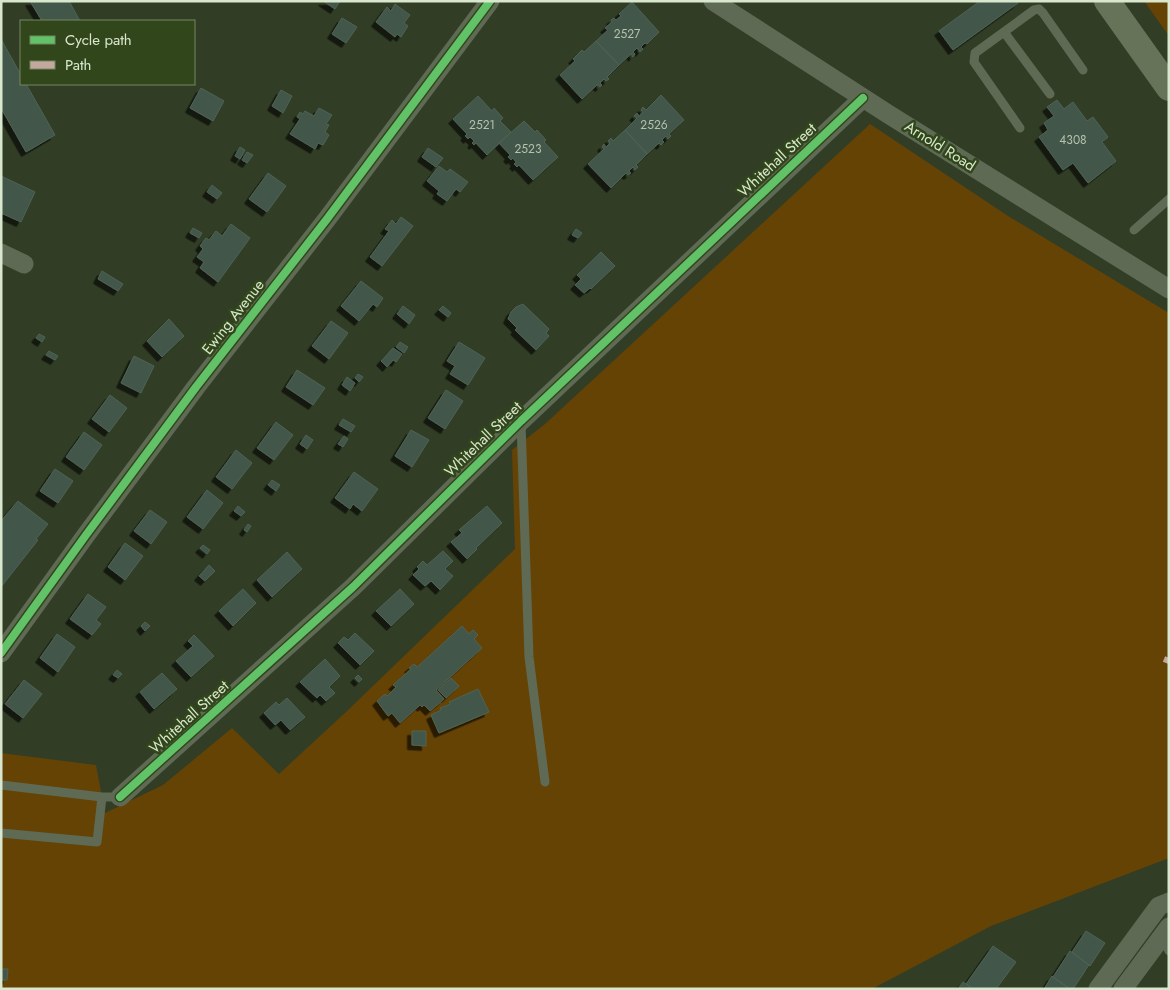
<svg xmlns="http://www.w3.org/2000/svg" width="1170" height="990" viewBox="0 0 1170 990" font-family="Jost,sans-serif">
<style>
.green{fill:#654305}
.building{fill:#43564a;stroke:#4e6355;filter:url(#shadow)}
.lines{fill:none;stroke-linecap:round;stroke-linejoin:round}
.service{stroke:#5f6a55;stroke-width:9}
.minor{stroke:#5f6a55;stroke-width:19}
.secondary{stroke:#667359;stroke-width:26}
.quiet{stroke:#c3a89e;stroke-width:6;stroke-dasharray:12 6;stroke-linecap:butt}
.cycleway-casing{stroke:#31471b;stroke-width:11}
.cycleway{stroke:#61c268;stroke-width:8}
.labels{text-anchor:middle;dominant-baseline:central;stroke-width:5;stroke-linejoin:round;paint-order:stroke}
.number-label{font-size:12px;fill:#b4c3ad}
.street-label{font-size:15px;fill:#d9e7ce;stroke:#31471b}
</style>
<defs>
<filter id="shadow"><feDropShadow dx="-4.5" dy="4.5" stdDeviation="0" flood-color="#0009"/></filter>
</defs>
<rect width="100%" height="100%" fill="#313d25"/>
<path class="green" d="M1144,1H1169V36Z
M870,124L1008,216L1169,313V858L991,926L872,989H1V753L96,765L105,813L163,785L232,728L279,774L347,711L515,549L512,450L545,424Z"/>
<path class="building" d="M30,1H69L80,21H42Z
M323,1H340L335,9Z
M980,1H1017L1018,3L953,50L939,31Z
M632,2L659,32L647,44L645,43L641,47L643,49L640,52L637,48L633,52L635,54L633,57L631,54L619,65L596,41L608,30L605,28L612,22L611,20L614,18L616,20L621,16L619,14Z
M395,4L410,15L404,23L408,26L401,37L397,34L395,37L376,22L387,7L391,11Z
M342,18L357,27L346,43L332,34Z
M1,39L21,75V84H26L55,135L26,152L1,108Z
M596,41L619,65L607,77L609,79L606,81L604,79L600,83L602,85L600,87L597,85L582,99L560,75L575,61L573,59L582,50L584,52Z
M201,88L224,101L213,121L190,108Z
M281,90L292,96L283,113L272,106Z
M661,95L684,120L669,134L671,136L668,139L666,136L662,140L664,142L661,145L659,143L647,154L625,130L637,118L634,116L637,113L639,116L643,112L641,110L643,107L646,110Z
M478,96L492,111L494,108L503,118L500,121L511,132L487,155L476,143L474,145L472,143L474,141L470,137L468,139L465,136L467,134L453,119Z
M1057,100L1064,109L1073,102L1087,121L1093,117L1108,137L1102,142L1116,161L1088,183L1073,163L1063,170L1039,137L1048,130L1044,123L1054,116L1047,107Z
M319,108L332,115L326,124L329,125L325,132L329,135L323,145L318,143L315,149L290,134L300,119L297,117L300,112L303,114L305,111L314,116Z
M524,121L535,132L537,130L546,140L544,142L558,157L533,180L519,165L517,167L514,164L516,162L513,158L511,160L508,157L510,155L499,143Z
M625,130L647,154L636,165L638,167L635,170L633,167L629,171L631,173L628,175L626,173L611,188L588,164L604,149L602,147L604,144L606,147L610,143L608,141L611,138L613,141Z
M240,147L245,150L240,159L235,156Z
M428,148L443,158L436,167L422,157Z
M247,152L253,155L247,163L242,160Z
M439,166L447,172L450,169L468,182L460,192L456,189L447,201L437,194L439,191L427,181Z
M268,173L286,186L267,212L249,199Z
M1,176L35,192L21,222L1,213Z
M212,185L222,193L217,199L207,192Z
M401,217L413,226L382,266L370,257L389,231L385,229L392,220L396,224Z
M231,224L250,238L218,282L200,268L204,262L197,257L203,249L200,246L206,238L209,240L216,231L222,236Z
M193,228L202,233L199,238L190,233Z
M576,229L582,233L578,238L572,235Z
M601,252L615,266L591,289L590,288L584,293L575,285L581,279L577,275Z
M102,271L123,284L118,291L98,279Z
M361,281L383,298L377,307L373,304L359,321L341,306Z
M523,304L549,329L546,333L549,336L536,350L515,330L517,328L508,319L511,312L516,307Z
M403,306L415,315L409,324L397,314Z
M443,306L451,313L448,317L439,310Z
M169,319L184,336L162,357L147,341Z
M331,321L348,333L329,359L312,346Z
M39,334L45,337L42,342L36,338Z
M400,342L408,347L404,353L396,347Z
M459,342L485,358L468,385L450,374L455,366L447,361Z
M393,348L402,354L396,362L393,360L387,367L381,361Z
M49,351L58,356L55,360L46,355Z
M134,356L154,366L141,393L121,383Z
M297,370L325,388L313,405L286,387Z
M358,374L363,377L359,382L355,378Z
M347,377L355,383L350,391L342,385Z
M446,390L463,401L445,429L428,418Z
M110,395L127,408L109,432L92,419Z
M343,419L355,426L351,432L339,425Z
M276,422L293,435L274,460L257,448Z
M411,430L429,440L412,467L395,456Z
M84,432L102,445L84,470L66,457Z
M306,435L313,440L307,449L300,444Z
M344,436L348,439L343,447L338,444Z
M236,450L252,463L232,489L216,477Z
M55,469L73,481L58,503L40,491Z
M354,472L378,489L362,511L353,504L350,509L335,498Z
M272,480L280,485L276,491L268,485Z
M207,490L223,503L203,529L187,517Z
M18,501L48,524L36,539L38,540L1,587V521Z
M238,506L245,512L241,516L234,511Z
M487,506L502,523L476,548L477,549L467,559L451,542L462,533L459,530Z
M150,510L167,522L151,544L134,531Z
M248,524L251,526L247,532L244,530Z
M125,543L143,556L125,580L108,567Z
M203,545L210,550L207,554L200,548Z
M443,551L453,561L445,569L453,576L440,590L431,581L425,586L413,575L419,569L417,567L423,561L427,565Z
M287,552L302,569L272,597L257,580Z
M209,565L215,571L205,581L199,576Z
M243,589L256,603L233,626L219,611Z
M400,589L414,604L391,626L376,611Z
M88,594L106,607L96,620L101,624L92,635L70,619Z
M145,622L150,626L145,631L141,626Z
M462,626L469,634L473,630L478,635L474,639L482,648L436,690L444,699L430,711L424,705L422,707L420,705L400,723L392,713L388,716L377,701L385,694L387,696L396,687L393,685L411,669L409,668L414,664L417,667Z
M355,633L374,651L360,665L338,643L344,637L348,640Z
M57,634L75,647L58,672L40,658Z
M194,635L214,656L191,677L176,661L193,646L188,641Z
M325,659L340,676L329,687L335,693L326,701L320,695L317,698L300,682Z
M117,670L122,674L118,678L113,675Z
M162,673L177,689L154,709L140,692Z
M358,675L362,679L359,682L355,678Z
M451,678L459,686L446,698L438,690Z
M24,680L42,694L23,718L5,704Z
M478,689L489,712L439,733L431,715L441,710L440,708L450,704L449,702Z
M287,698L305,717L290,730L281,720L275,725L264,713L276,702L279,705Z
M412,731H426V746L412,745Z
M1086,931L1105,943L1090,966L1072,952Z
M993,946L1016,962L996,989H973L966,984Z
M1070,951L1089,965L1073,989H1070L1053,977Z
M1,969H8L7,980H1Z
M1052,976L1053,977L1070,989H1044Z
M963,982L966,984L973,989H958Z"/>
<g class="lines">
<path class="service" d="M1004,32L1034,10L1039,9L1043,13L1083,70
M1020,128L974,62L975,53L1004,32L1050,94
M1134,230L1169,199
M521,423L529,657L545,782
M1,785L102,797
M1,833L97,842L102,797H120
M1161,936L1169,951"/>
<path class="minor" d="M713,1L888,114L1169,289
M1,253L24,264
M1,653L86,535L196,387L327,219L490,1
M120,797L353,587L521,421L863,98
M1098,989L1159,906L1169,902
M1123,989L1169,927"/>
<path class="secondary" d="M1107,1L1169,88"/>
<path class="quiet" d="M1164,659L1169,661"/>
<g class="cycleway-casing">
<path id="cycleway" d="M1,653L86,535L196,387L327,219L490,1
M120,797L353,587L521,421L863,98"/>
</g>
<use href="#cycleway" class="cycleway"/>
</g>
<g class="labels">
<g class="number-label">
<text x="627" y="34">2527</text>
<text x="482" y="125">2521</text>
<text x="654" y="125">2526</text>
<text x="1073" y="140">4308</text>
<text x="528" y="149">2523</text>
</g>
<g class="street-label">
<text transform="translate(940 146) rotate(32)">Arnold Road</text>
<text transform="translate(777 160) rotate(-43)">Whitehall Street</text>
<text transform="translate(233 317) rotate(-52)">Ewing Avenue</text>
<text transform="translate(483 439) rotate(-44)">Whitehall Street</text>
<text transform="translate(189 717) rotate(-42)">Whitehall Street</text>
</g>
</g>
<rect width="1170" height="990" fill="none" stroke="#d9e7ce" stroke-width="5"/>
<rect x="20" y="20" width="175" height="65" fill="#31471b" stroke="#748763"/>
<rect x="30" y="36" width="25" height="8" fill="#61c268" stroke="#748763"/>
<text x="65" y="45" font-size="15" fill="#d9e7ce">Cycle path</text>
<rect x="30" y="61" width="25" height="8" fill="#c3a89e" stroke="#748763"/>
<text x="65" y="70" font-size="15" fill="#d9e7ce">Path</text>
</svg>
